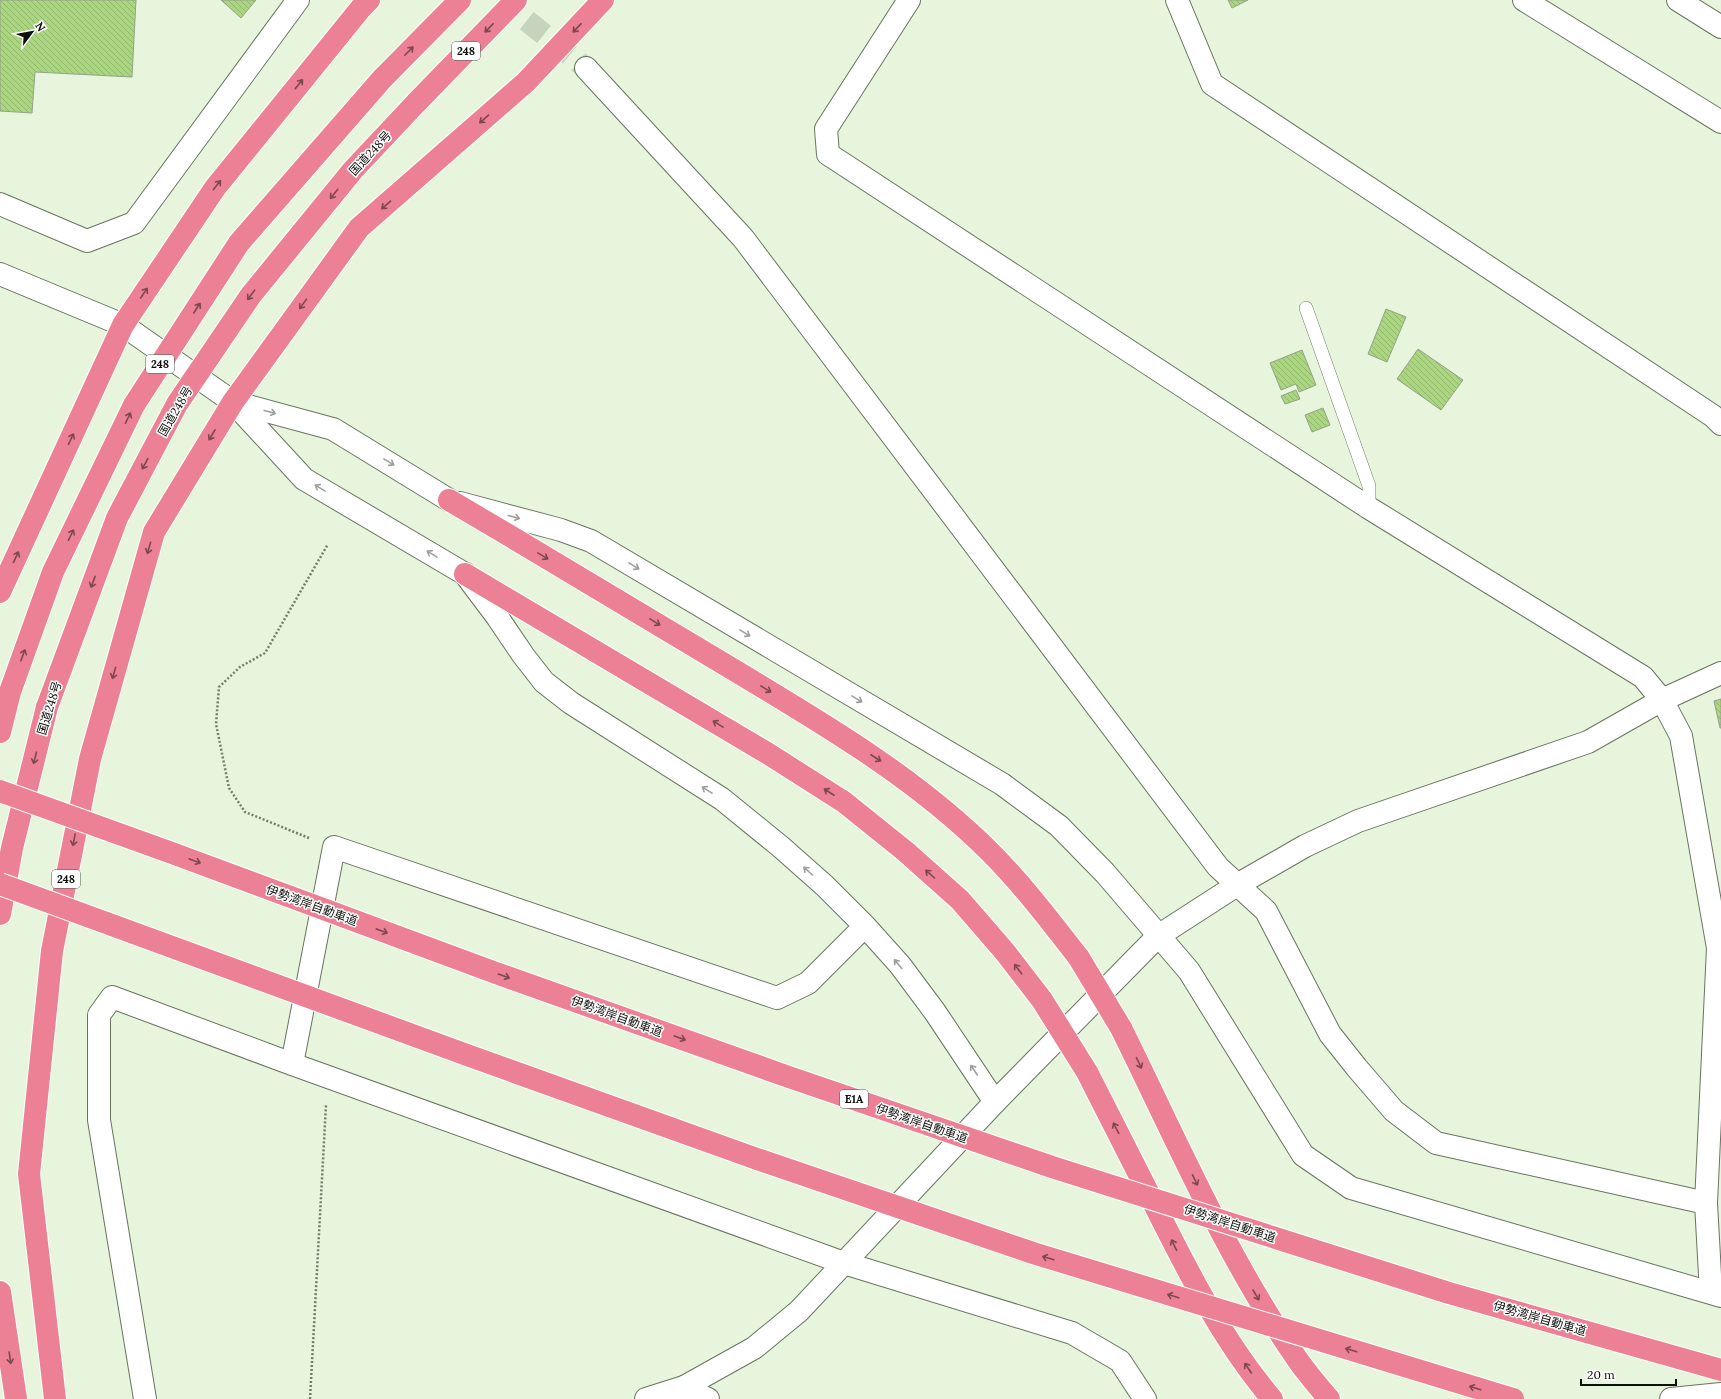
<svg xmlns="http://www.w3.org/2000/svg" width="1721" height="1399" viewBox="0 0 1721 1399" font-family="Lora,'Noto Sans JP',serif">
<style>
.building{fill:url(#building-back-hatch);stroke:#95a18b}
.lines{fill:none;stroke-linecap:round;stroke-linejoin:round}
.street-tunnel{stroke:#c6d3bd;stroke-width:22;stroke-dasharray:22 11;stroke-linecap:butt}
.lane-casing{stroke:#68745f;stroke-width:14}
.street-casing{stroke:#68745f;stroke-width:24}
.secondary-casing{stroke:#68745f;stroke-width:24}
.highway-casing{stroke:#fff;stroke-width:24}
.path{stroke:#737d6d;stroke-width:2.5;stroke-dasharray:2 2;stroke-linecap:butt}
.lane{stroke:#fff;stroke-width:13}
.street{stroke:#fff;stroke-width:22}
.secondary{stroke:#fff;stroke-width:22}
.highway{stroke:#ec8195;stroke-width:22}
.highway-bridge-casing{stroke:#fff;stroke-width:24;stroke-linecap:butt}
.highway-bridge{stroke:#ec8195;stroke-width:22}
.oneway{stroke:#7c484e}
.oneway2{stroke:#9d9f9c}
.labels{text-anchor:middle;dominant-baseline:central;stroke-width:3;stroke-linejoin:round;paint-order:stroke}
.shield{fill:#fff;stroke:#545852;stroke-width:1}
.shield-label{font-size:11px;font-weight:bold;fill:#0b1008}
.street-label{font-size:12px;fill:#0b1008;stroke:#fff}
</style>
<defs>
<pattern id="building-back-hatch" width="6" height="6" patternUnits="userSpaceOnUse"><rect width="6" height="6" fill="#a9d67f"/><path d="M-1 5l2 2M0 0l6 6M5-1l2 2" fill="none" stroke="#90b76c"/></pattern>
</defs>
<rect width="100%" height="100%" fill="#e7f5dd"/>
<path class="building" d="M0,0H136L132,77L35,72L32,113L0,111Z
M221,0H256L241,18Z
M1228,0H1248L1232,8Z
M1386,309L1406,317L1387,362L1368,354Z
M1418,349L1463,380L1441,410L1397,379Z
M1302,350L1316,385L1299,392L1296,384L1281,390L1270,363Z
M1296,390L1300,399L1285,404L1281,396Z
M1323,408L1330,425L1312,432L1305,415Z
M1721,699V728H1720L1714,701Z"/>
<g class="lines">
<path class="street-tunnel" d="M501,0L586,68"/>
<g class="lane-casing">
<path id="lane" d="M1306,308L1369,486V508"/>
</g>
<g class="street-casing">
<path id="street" d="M909,0L826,129L828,154L1369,508L1643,677L1662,700L1681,736L1718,948L1706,1203L1711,1293
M1177,0L1212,84L1713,416L1721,424
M1524,0L1721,122
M1678,0L1721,27
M586,68L743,238L1218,867L1266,911L1330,1034L1357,1068L1394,1111L1436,1143L1706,1203
M0,204L87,241L134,223L298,0
M460,503L561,530L591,541L1002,784L1059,826L1105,873L1189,971L1303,1155L1351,1188L1721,1296
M465,574L498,618L523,655L544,682L571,703L722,799L781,847L825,886L865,926L900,965L935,1012L995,1102
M292,1064L334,847L777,998L808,983L865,926
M684,1387L708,1399
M145,1399L99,1120V1015L112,997L292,1064L844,1263L1072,1333L1120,1361L1145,1399"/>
</g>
<g class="secondary-casing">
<path id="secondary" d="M0,274L123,325L233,402L304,479L465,574
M233,402L333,429L449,500
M646,1399L684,1387L754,1348L799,1311L995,1102L1158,936L1237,885L1305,846L1358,821L1588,742L1662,700L1721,673
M1671,1399L1721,1394"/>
</g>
<g class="highway-casing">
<path id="highway" d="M382,79L460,0
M416,103L516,0
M449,500C541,554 632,609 724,664C817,720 913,775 990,852C1023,885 1051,922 1079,958
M465,574L767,753L844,802L905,851L960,900L1005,952L1042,1000
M0,592L123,325L215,188L361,8L369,0
M0,732L10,692
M0,914L12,848L47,707
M1121,1028C1176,1139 1225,1254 1295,1356C1305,1371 1317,1385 1329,1399
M1087,1072C1109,1115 1131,1158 1153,1202C1187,1270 1222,1340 1272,1399
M0,1292L16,1399
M55,1399L29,1174L52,951L90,759L154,532L233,402L359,228L526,82L603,0"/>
</g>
<path class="path" d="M309,838L245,812L229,788L216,724L219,687L240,667L265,653L328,544
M310,1399L326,1105"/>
<use href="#lane" class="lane"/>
<use href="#street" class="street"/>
<use href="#secondary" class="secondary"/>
<use href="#highway" class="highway"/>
<g class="highway-bridge-casing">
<path id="highway-bridge" d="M10,692L53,572L134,405L239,243L382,79
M47,707L117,518L177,404L251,295L353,170L416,103
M0,791L172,853L496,973L786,1076L1052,1167L1449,1293L1721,1370
M0,884L467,1055L757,1159L1033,1253L1513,1399
M1079,958L1121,1028
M1042,1000L1087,1072"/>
</g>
<use href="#highway-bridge" class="highway-bridge"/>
</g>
<defs><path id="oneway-shaft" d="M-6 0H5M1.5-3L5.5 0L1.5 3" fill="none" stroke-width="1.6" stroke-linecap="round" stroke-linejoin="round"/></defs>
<g class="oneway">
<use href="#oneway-shaft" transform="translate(489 28) rotate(134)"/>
<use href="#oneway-shaft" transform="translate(577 28) rotate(133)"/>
<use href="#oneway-shaft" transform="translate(409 51) rotate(-45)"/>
<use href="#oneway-shaft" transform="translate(299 84) rotate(-51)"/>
<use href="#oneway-shaft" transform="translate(484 119) rotate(139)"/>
<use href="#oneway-shaft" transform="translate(217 185) rotate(-52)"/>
<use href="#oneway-shaft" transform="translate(334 194) rotate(129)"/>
<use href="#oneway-shaft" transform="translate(386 205) rotate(139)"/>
<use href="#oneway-shaft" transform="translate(144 293) rotate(-56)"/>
<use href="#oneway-shaft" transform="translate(251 295) rotate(127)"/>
<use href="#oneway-shaft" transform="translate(303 304) rotate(126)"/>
<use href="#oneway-shaft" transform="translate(197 308) rotate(-57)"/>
<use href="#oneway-shaft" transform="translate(128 418) rotate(-64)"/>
<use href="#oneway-shaft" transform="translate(212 435) rotate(121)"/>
<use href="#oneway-shaft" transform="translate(71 439) rotate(-65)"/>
<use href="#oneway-shaft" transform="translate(145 464) rotate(118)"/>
<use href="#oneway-shaft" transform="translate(71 535) rotate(-64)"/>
<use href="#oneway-shaft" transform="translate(149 548) rotate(106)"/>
<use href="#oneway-shaft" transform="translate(543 556) rotate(31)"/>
<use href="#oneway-shaft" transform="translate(16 557) rotate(-65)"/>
<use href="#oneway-shaft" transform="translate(93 582) rotate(110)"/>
<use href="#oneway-shaft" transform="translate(655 622) rotate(31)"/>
<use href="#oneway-shaft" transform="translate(23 655) rotate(-70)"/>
<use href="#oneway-shaft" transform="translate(114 673) rotate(106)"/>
<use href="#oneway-shaft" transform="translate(766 689) rotate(31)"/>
<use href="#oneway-shaft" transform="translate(718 724) rotate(-149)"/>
<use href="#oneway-shaft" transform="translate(35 758) rotate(104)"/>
<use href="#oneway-shaft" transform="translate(876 758) rotate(33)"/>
<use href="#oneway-shaft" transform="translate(829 792) rotate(-147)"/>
<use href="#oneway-shaft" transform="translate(74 840) rotate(101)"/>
<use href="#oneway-shaft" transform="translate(195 861) rotate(20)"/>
<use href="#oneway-shaft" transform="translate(930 874) rotate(-138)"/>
<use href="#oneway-shaft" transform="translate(382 931) rotate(20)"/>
<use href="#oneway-shaft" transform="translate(1018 969) rotate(-127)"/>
<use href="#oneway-shaft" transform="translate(504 976) rotate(20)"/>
<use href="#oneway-shaft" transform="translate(680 1038) rotate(20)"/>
<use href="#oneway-shaft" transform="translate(1139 1063) rotate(64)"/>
<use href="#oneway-shaft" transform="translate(1116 1128) rotate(-117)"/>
<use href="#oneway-shaft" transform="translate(1195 1180) rotate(64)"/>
<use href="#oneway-shaft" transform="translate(1174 1245) rotate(-116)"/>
<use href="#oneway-shaft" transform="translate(1048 1258) rotate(-163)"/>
<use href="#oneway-shaft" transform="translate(1256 1295) rotate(59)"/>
<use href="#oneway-shaft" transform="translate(1173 1296) rotate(-163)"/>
<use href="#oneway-shaft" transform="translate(1351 1350) rotate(-163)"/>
<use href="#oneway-shaft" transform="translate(10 1358) rotate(82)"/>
<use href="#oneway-shaft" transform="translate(1248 1368) rotate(-124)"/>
<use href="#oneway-shaft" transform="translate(1475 1388) rotate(-163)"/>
</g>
<g class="oneway2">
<use href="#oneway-shaft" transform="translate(270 412) rotate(15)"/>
<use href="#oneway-shaft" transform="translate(389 462) rotate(31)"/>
<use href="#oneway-shaft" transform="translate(320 488) rotate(-149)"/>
<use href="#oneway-shaft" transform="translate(514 517) rotate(15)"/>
<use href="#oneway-shaft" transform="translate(432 554) rotate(-149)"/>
<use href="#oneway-shaft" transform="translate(634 566) rotate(31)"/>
<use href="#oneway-shaft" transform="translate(745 633) rotate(31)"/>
<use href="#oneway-shaft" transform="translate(857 699) rotate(31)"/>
<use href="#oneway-shaft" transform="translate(707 790) rotate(-148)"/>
<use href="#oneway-shaft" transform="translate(808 871) rotate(-138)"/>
<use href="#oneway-shaft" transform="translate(898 964) rotate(-130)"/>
<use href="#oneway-shaft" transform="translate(974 1070) rotate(-124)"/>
</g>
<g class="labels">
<g class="shield">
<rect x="452" y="42" width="28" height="18" rx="3"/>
<rect x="146" y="355" width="28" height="18" rx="3"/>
<rect x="52" y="870" width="28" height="18" rx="3"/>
<rect x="840" y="1090" width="28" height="18" rx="3"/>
</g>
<g class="shield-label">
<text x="466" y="51">248</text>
<text x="160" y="364">248</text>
<text x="66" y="879">248</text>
<text x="854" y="1099">E1A</text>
</g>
<g class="street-label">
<text transform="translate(370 153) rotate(-47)">国道248号</text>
<text transform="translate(175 411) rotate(-60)">国道248号</text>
<text transform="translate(49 708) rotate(-73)">国道248号</text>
<text transform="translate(312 905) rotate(20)">伊勢湾岸自動車道</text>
<text transform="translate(617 1016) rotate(20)">伊勢湾岸自動車道</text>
<text transform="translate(922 1123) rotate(19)">伊勢湾岸自動車道</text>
<text transform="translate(1230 1223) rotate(18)">伊勢湾岸自動車道</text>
<text transform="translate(1540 1318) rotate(16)">伊勢湾岸自動車道</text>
</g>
</g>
<g transform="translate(32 32) rotate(58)" stroke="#ffffff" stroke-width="3" paint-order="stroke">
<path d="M0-3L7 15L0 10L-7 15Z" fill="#0b1008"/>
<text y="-6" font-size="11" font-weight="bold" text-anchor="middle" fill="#0b1008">N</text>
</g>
<path d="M1581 1379v6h95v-6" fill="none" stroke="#0b1008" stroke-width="2"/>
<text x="1587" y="1379" font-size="12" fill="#0b1008" stroke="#ffffff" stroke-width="3" paint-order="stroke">20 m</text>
</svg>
